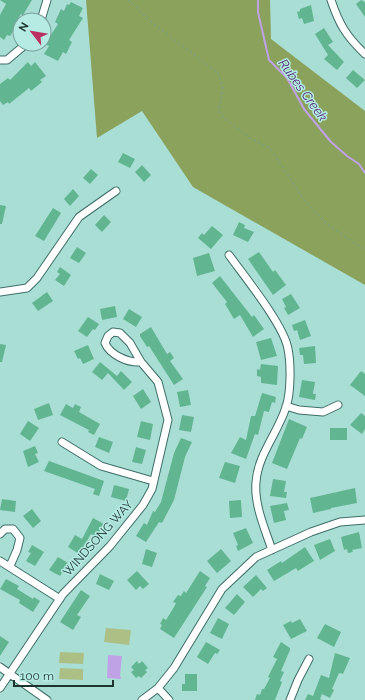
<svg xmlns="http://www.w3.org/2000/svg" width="365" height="700" viewBox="0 0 365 700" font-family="Raleway,sans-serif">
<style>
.green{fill:#acc086}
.forest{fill:#8ba25c}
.water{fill:#bfa2e5}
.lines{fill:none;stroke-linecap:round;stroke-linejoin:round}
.stream{stroke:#bfa2e5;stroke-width:2}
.building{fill:#62b591}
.street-casing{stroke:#3c6e67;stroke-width:9}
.path{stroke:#729b94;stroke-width:1;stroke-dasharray:2 3;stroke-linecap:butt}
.street{stroke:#fff;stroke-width:7}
.labels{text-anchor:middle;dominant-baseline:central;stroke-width:3;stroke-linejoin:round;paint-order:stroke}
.street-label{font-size:12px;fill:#1d332f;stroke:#b5ebe2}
.water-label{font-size:13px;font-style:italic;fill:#4e2875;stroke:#b5ebe2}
</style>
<rect width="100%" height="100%" fill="#a9ded5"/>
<path class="green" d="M106,628L131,630L129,645L104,642Z
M60,652L84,653L83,664L59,663Z
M60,668L83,669V680L59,679Z"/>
<path class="forest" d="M86,0H270L271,39L365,111V285L193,187L142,111L97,138Z"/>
<path class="water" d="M108,655L122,656L120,675L121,679L107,678Z"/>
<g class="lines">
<path class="stream" d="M258,0V12L269,60L287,78L304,109L331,142L347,156L359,164L365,173"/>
</g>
<path class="building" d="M0,0H32L23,15L21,14L15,23L18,24L10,36L7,35L4,40L0,37V15L6,4Z
M361,0L365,2V17L356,4Z
M71,2L83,8L79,16L83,18L69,40L72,42L66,54L63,52L58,61L44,54L49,46L45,44L58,24L55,22L61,9L64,11L67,4L69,5Z
M311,5L314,21L304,24L302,18L299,19L297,12L300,11V9Z
M324,28L333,42L328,45L344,62L337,70L324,59L328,55L315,34Z
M28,62L31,66L35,62L46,76L40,80L42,82L31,91L29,88L9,104L8,102L3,105L0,101V84L8,78L10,80Z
M353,70L365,80L357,88L346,78Z
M123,153L135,159L130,168L118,162Z
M142,165L151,175L144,182L135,172Z
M91,169L98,175L90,184L83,178Z
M73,189L79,196L70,206L64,199Z
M0,205L6,206L2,224H0Z
M53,208L61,213L44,241L35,236Z
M104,215L111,222L102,232L95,225Z
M239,222L245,225L244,228L254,232L248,242L233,235Z
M212,226L223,235L211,249L198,238L202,233L204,235Z
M77,247L86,253L79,263L70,258Z
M259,252L273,272L275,270L286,285L273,295L248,259Z
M209,253L215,271L197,276L193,258Z
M60,267L71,275L64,286L55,280L60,274L57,272Z
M220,276L252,317L254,315L264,329L253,337L240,315L234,319L225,304L227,302L212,283Z
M47,292L53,301L38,311L32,303Z
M291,294L300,308L288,315L284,308L286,307L282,299Z
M115,306L117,317L102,320L100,309Z
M129,309L142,317L136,327L123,319Z
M88,317L99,324L95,330L93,329L87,337L78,331Z
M305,320L311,336L300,340L297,330L294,331L292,325Z
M151,327L167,354L170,352L174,358L170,361L183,379L174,385L149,346L147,347L140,336V334Z
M271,338L277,356L261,360L256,342Z
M0,344L6,345L2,362H0Z
M88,345L94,359L83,364L80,358L78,359L74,351Z
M315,346L316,363L304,364L303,355H300L299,348Z
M100,362L117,376L121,371L132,382L124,390L108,373L102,380L92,372Z
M261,364L278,366L277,385L261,383V377L257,376V369L260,370Z
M361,371L365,374V396L350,385Z
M302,380L315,382L313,394H316L315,400L299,397Z
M143,389L151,402L141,409L133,396Z
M188,390L191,405L180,407L177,392Z
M262,393L276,397L275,403L272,402L269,412L264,411L258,435L255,434L246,459L231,453L240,437L246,440L251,416H255Z
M49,403L53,415L38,420L34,409Z
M66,404L73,408L75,404L81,407L79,412L100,424L94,435L88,432L89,430L60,415Z
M361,413L365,416V429L362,434L350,425Z
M182,415L194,417L191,432L179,430Z
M289,419L307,427L302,439L300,438L287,469L272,463Z
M28,421L39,428L30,441L20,434Z
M141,421L153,424L150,440L137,437Z
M330,428H347V440H330Z
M99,437L113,442L109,453L95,447Z
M181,438L192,442L185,457L174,500L162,523L159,522L146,542L136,536L144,523L147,525L153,511L155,512L161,502L174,453Z
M35,446L38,453L35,454L39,462L28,467L23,451Z
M136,447L146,450L142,464L132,462Z
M49,461L104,481L99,496L93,494L95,489L44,471Z
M225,462L240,466L235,483L219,478Z
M273,479L286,481L284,492H287L286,498L270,496Z
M114,485L129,489L126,501L111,497Z
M355,488L357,503L331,508V509L313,513L310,498Z
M2,499L16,501L15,512L0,510Z
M241,500L242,517L230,518L229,501Z
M287,503L289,510L284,511L286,520L274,523L270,506Z
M32,509L41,521L33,528L23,516Z
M93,518L104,524L97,537L91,534L79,554L68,547L75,535L82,539Z
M246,528L253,543L238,551L236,546L238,545L233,533Z
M359,532L362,548L352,550L353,552L348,553L347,549L344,550L341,537Z
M330,539L335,551L320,560L314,545Z
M32,545L44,552L35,566L26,561L31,553L28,552Z
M305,547L314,561L298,571L296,568L274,581L267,570L281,561L282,563Z
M146,549L157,553L152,567L142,564Z
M221,549L231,561L217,573L207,561Z
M58,557L68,563L60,576L49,570Z
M137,571L149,584L143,589L140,586L136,590L127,580Z
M200,571L210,578L205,586L207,587L174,638L160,629L162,625L160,624L163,618L166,620L174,607L176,603L173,602L178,595L181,596L184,591L186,593Z
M100,574L114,581L109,590L96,584Z
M256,575L267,588L263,591L261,589L253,597L243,587Z
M6,579L19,586L17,589L33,599L34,597L40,601L33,612L19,603L20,600L0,589Z
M81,590L90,596L77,615L81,617L73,630L60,622Z
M237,594L245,602L234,615L225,608Z
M218,618L229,624L222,639L210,633Z
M300,619L307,631L291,639L283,625L291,621L292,623Z
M325,624L341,632L334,647L317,638Z
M0,636L9,642L0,656Z
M206,642L220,650L217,654L215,653L208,664L197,657Z
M281,642L290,648V650L281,671L284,672L280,681L282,682L275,700H255L257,694L260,695L262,689H264L270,678L268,677L277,659L273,657Z
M335,653L350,658L343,674L339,673L332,689L334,690L330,698L322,694L320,699L322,700H305L308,694L313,696L321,675L329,678Z
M137,661L139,664L142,661L148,668L145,670L147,672L141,678L139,676L136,678L131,672L134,670L131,667Z
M185,674H197V691H182V684H185Z"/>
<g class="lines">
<g class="street-casing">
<path id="street" d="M331,0C339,24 346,36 365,54
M41,20L47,0
M0,60H7L26,44
M229,255C244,276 284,325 288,349C291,364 291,393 286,407C278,433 258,454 256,482C254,505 265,529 272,550
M0,292L27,288L37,278L79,217L116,191
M286,406L299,410L323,412L338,405
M62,442L101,466L153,481
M0,534L5,529H13L20,538L17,550L10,566
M0,561L60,599
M0,667L47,700
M0,688L63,594L110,546L143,505L152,489L168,420L158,382L141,362L130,343L120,333L113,332L108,336L105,343C110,355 128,363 141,362
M158,688L169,700
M142,700L158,688L174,668L222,589L256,557L311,532L340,522L365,520
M290,700L298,680L309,659"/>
</g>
<path class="path" d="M129,0L151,22L218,73L223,87L219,110L224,118L250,138L270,148L305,201L318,215L328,225L365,250"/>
<use href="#street" class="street"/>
</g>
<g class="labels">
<g class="street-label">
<text transform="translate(98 538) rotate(-48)">WINDSONG WAY</text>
</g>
<g class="water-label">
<text transform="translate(303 90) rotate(54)">Rubes Creek</text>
</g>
</g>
<g transform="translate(32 32) rotate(301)"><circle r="19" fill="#b5ebe2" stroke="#78a19a"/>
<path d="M0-3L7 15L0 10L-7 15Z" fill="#bc2f62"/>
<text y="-6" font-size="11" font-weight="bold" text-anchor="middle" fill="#1d332f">N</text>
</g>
<path d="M14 680v6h99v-6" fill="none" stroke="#1d332f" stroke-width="2"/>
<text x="20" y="680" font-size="12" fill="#1d332f" stroke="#b5ebe2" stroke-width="3" paint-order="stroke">100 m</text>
</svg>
